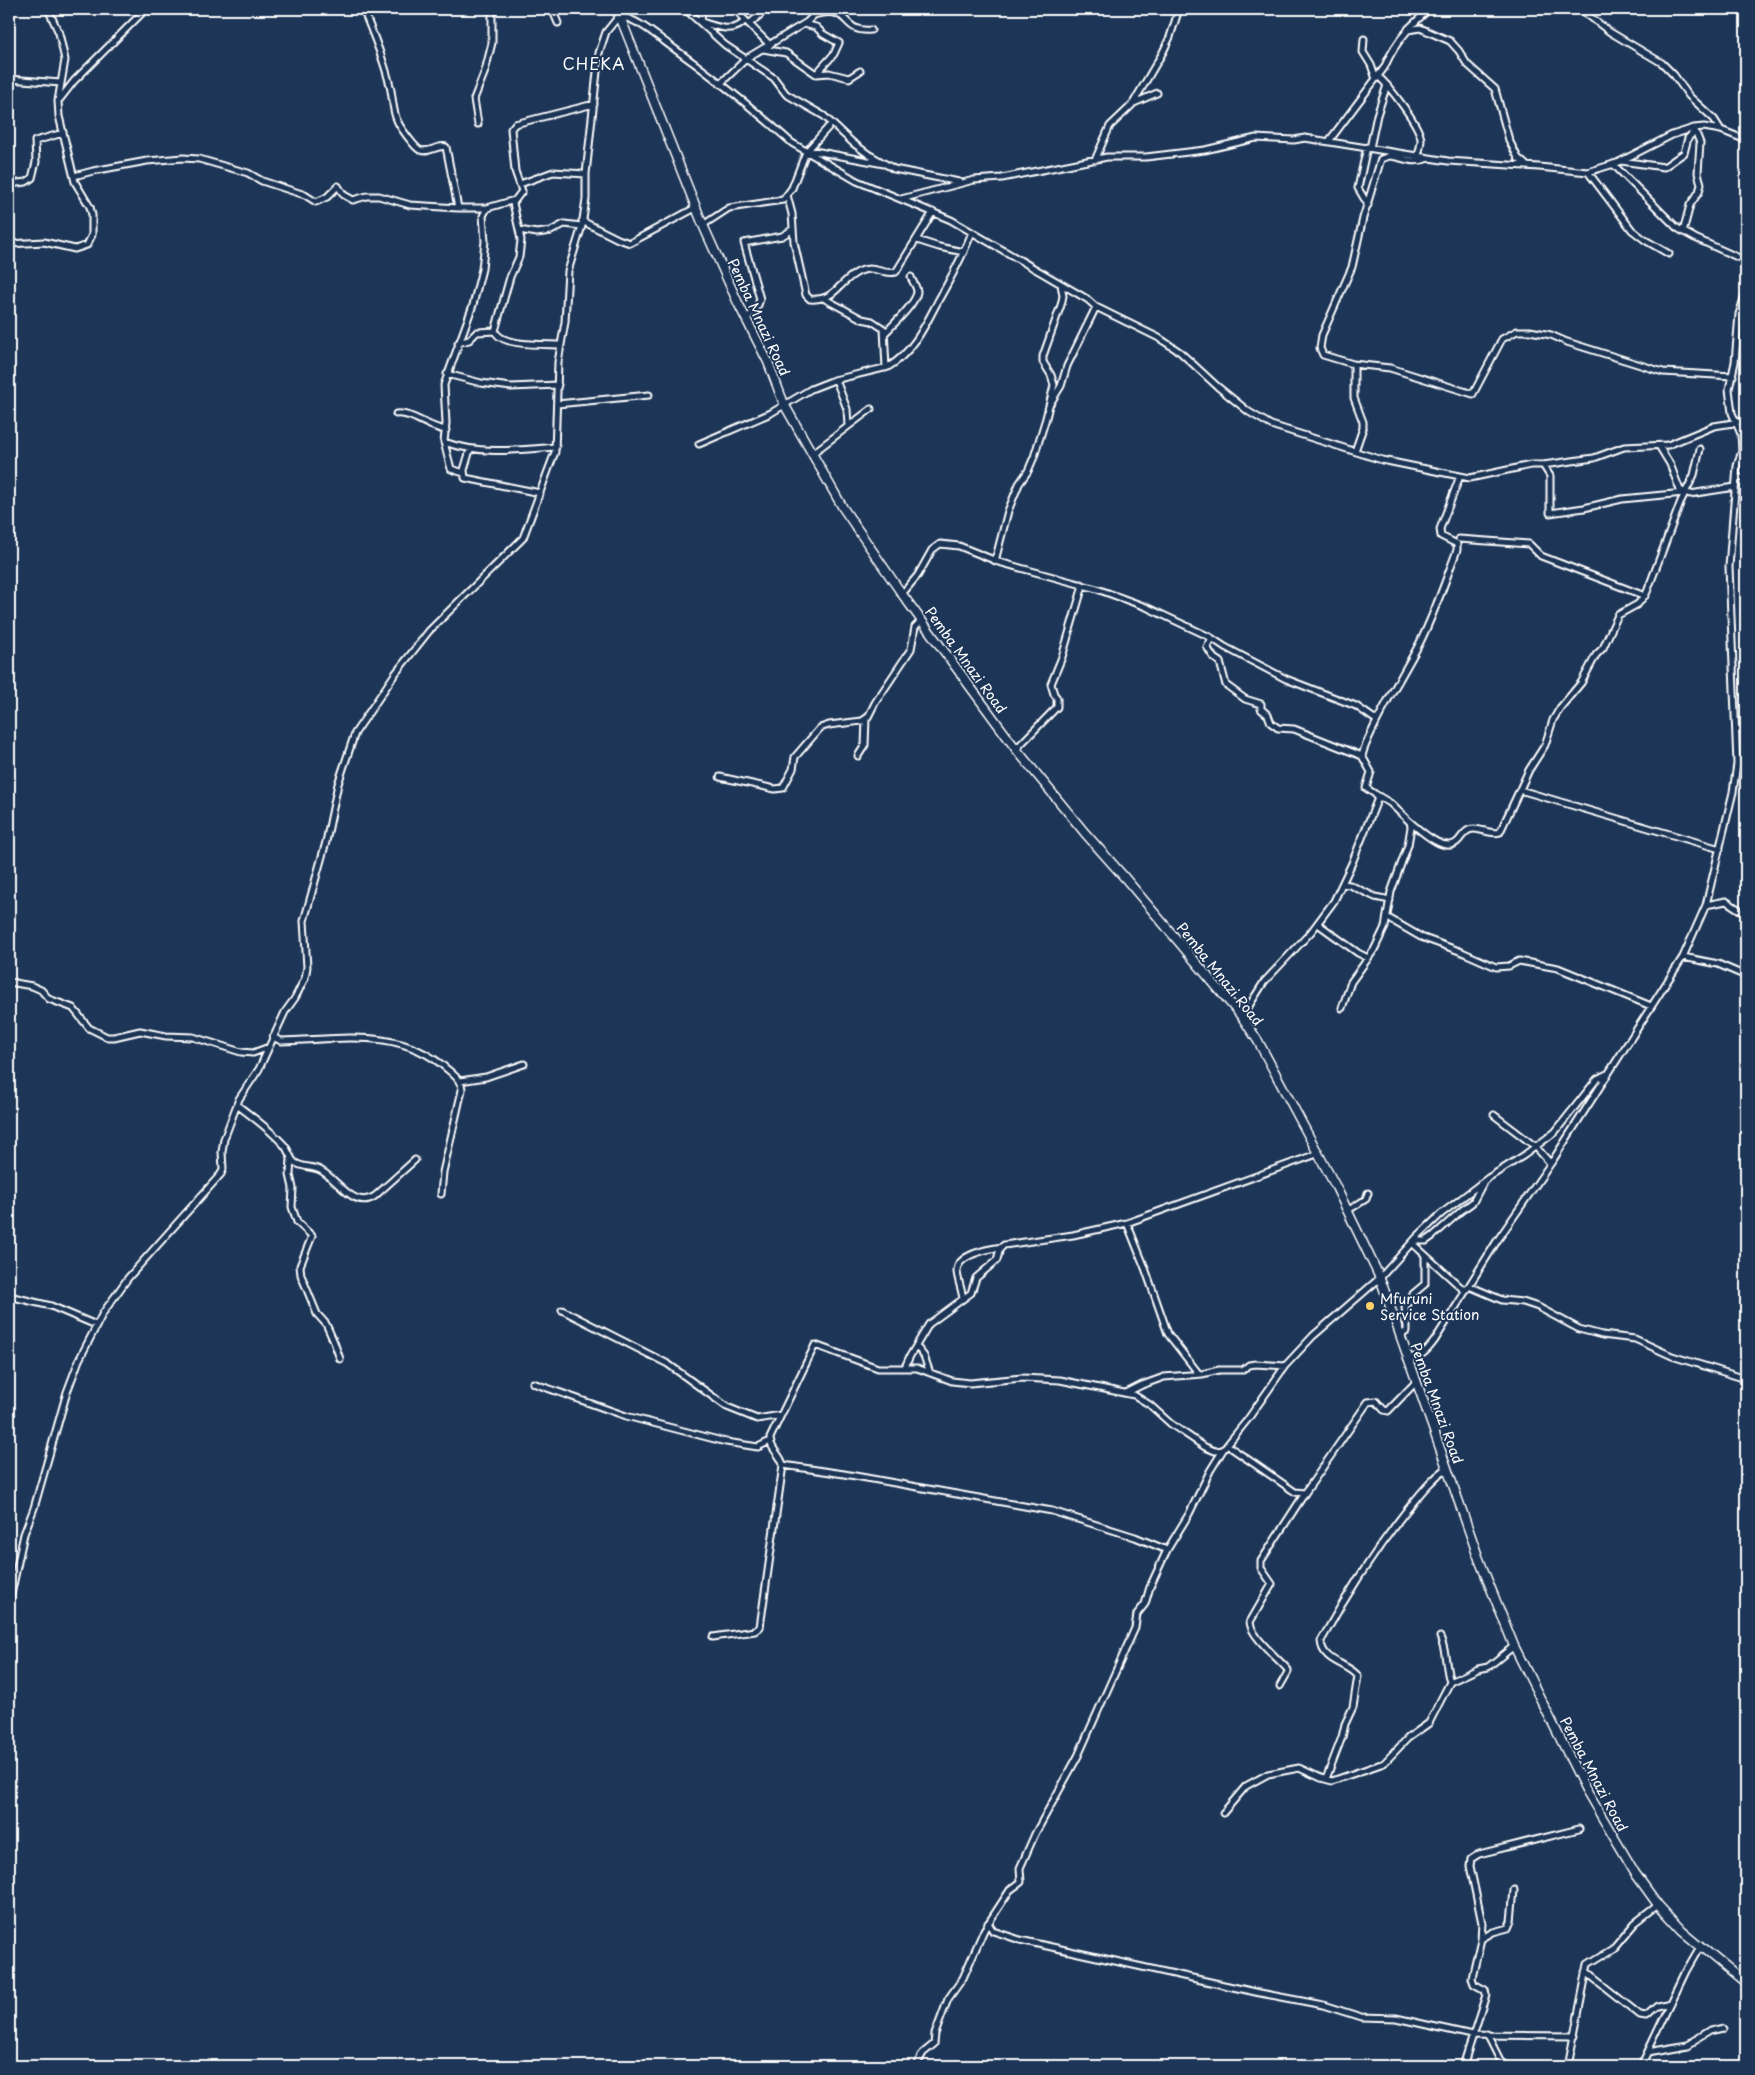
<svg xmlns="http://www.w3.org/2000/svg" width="1755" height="2075" viewBox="0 0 1755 2075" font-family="'Playpen Sans',sans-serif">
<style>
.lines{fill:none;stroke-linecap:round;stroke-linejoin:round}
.minor-casing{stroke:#fff;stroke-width:9}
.secondary-casing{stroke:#fff;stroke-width:11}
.minor{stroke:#1d3557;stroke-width:5}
.secondary{stroke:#1d3557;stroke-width:8}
.poi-dot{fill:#ffd166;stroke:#1d3557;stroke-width:2}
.labels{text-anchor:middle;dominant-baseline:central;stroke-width:4;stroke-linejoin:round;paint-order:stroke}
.street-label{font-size:14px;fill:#fff;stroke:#1d3557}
.poi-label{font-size:14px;fill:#fff;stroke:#1d3557;text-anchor:start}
.quarter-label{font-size:16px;letter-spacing:1px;fill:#fff;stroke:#1d3557}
</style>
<rect width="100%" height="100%" fill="#1d3557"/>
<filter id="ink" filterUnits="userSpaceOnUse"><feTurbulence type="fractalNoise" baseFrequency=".02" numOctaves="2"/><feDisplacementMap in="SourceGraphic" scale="10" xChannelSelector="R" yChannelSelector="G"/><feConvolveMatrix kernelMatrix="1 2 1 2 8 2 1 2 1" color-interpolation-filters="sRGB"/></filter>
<g filter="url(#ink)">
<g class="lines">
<g class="minor-casing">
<path id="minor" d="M363,9C373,34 384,59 390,86C393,97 392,109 397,120C399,126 415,148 420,150C429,154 438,144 446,147L458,208H487
M552,9L558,23
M685,9L725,45L774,78L786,94L824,116L853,143L868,154L894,169L959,182
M700,9L702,22C716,27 736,34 745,20
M736,9L741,16L770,45
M1580,9L1610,32L1662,63L1674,75L1689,96L1714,119L1721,130
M814,15C853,4 839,33 871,30
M749,24L767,9
M804,24L816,27L823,34L839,43L834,54L816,74
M1408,29L1429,9
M1364,39L1363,52L1371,65L1376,79
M763,49L786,53L816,74L829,73L849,78L860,71
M1378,76C1389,86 1420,125 1421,140C1421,145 1419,151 1418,156
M9,79L61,83
M720,84L747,58L807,22L814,15L817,9
M60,99L74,81L146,9
M1132,104L1157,93
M478,124L474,99L485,71L492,43V9
M1329,141L1384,68C1390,54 1398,41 1408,30L1420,28L1450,41L1459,51L1467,64L1495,89L1509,140L1518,158L1526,165
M1367,147L1358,188L1368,205
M1370,148L1377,115L1387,85
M809,150L884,164
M1095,160L1110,126L1132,105L1163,52L1170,37L1179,9
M1621,161L1664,167L1684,153L1688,138L1695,131
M1613,164L1677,228L1695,238L1746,261
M1588,172L1632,230L1645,240L1669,254
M74,176L93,171L147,161L183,158L199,159L248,173L262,181L305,195L316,202L327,197L338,186L344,195L353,200L367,196H379L410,205L458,208
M9,184L26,182L32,178L36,162L35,141L63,133
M520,184L553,172L586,174
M787,195L792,214L794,242L806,295L810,299C836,301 838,282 858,272C874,264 881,275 896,272L933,212
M901,199L974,180L1002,178L1107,157H1146L1205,150L1256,138L1294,140L1305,138L1448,161L1539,167L1588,172L1617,163L1672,135L1694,128L1704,127L1721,130L1746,140
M582,221L618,239L630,243L697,207
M703,225L729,208L783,200L792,188L806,152L832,123
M582,226L564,224L551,231L537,233L519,230L513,203L522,191L515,171L511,129L515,124L594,104
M1683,232L1690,205L1699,192L1701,184L1698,173L1700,143L1694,128
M917,240L939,247L964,252
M9,244L44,242L75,249L87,245L92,235V215L90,207L75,182L59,116L58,101L65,60L59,33L48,9
M1061,284L1063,296L1061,305L1043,356V362L1051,375L1054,385L1046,418L1034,457L1028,471L1019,484L1008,511L995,561L1097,589L1146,607L1210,637L1225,647L1286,679L1356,706L1376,720
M825,299L862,319L872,321L884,329L886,368
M747,319L758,305L760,299L744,243L782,236L792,230
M495,331C501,347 546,344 561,345
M885,333C894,324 916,303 917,292C917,286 912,282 911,277
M458,343L469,340L477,332L495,331L510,277L519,257L521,240L519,230
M1353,364L1390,368L1473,394L1502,339L1517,331H1530L1551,335L1567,342L1663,372L1733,376
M447,374L481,383L511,387L558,385
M836,380L847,409L848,426
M557,404L649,395
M1050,404L1061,386L1067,366L1096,307
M396,414C412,412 428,428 446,430
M444,442C480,455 519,450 556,447
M699,444L771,413L811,389L834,380L888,367C913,352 925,326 938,301C951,278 963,256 972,232
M1659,446L1670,464L1680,490L1690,494L1735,487
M470,450L464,470L465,478L540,493
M1355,451L1363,428V422L1354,398V366L1353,364L1323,355L1320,348L1322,335L1352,267L1363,218L1381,159L1389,156C1404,157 1413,165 1429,158
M1742,451L1741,434L1732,413L1729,389L1735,362L1739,314L1746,292
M813,453L871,409
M1543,465L1550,476V513L1584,508L1622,499L1684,493
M464,473L451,469L444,442L446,423L444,385L473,305L482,269L485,241L483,216L487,208L515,200
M1737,478H1746
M1459,539L1529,544L1541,556L1645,596
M902,594L918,575L932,550L940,544L959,546L994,560
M1212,639L1207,647L1214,658L1220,662L1226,685L1245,699L1261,704V709L1268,715L1271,723L1278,728L1294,729L1362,756
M1736,730L1746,728
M1016,749L1057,707V698L1054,694L1051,684L1062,657L1082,589L1081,584
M858,756L865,745L866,719
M720,777L775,789L783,788L793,769L795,757L820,728L829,725L862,721L868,717L875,703L911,649L915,627L922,620
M1520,790L1720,849
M1410,822C1420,830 1446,856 1459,840C1463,835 1466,829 1474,829C1482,829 1492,835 1500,832L1529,770L1545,745L1553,720L1560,708L1581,683L1596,655L1603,648L1618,615L1638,604L1647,592L1681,501L1694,475L1700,449
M1342,884L1350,885L1375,897L1390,900
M1706,905L1726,901L1746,914
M1388,918L1421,937L1462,952L1496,967L1509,966L1519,961L1558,968L1651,1006
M1318,924L1358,953L1368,958
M1683,957L1718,964L1746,976
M9,982L32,986L41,990L49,999L73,1008L89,1028L107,1037H114L140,1031L166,1036L193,1037L241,1052L253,1053L269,1047
M1342,1008L1351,982L1374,950L1385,927L1391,892L1408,845L1411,827L1410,822L1390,803L1375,794
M1242,1017L1264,982L1311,932L1334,901L1352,863L1378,798L1375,794L1366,788L1371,772L1362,756L1364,749C1378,714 1398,683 1416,650C1433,619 1444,584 1457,550V544L1441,536L1440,529L1460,476
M273,1037L281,1041C339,1040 399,1026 447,1069C454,1075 462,1081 462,1090L443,1172L441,1194
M460,1081L486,1077L524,1064
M237,1105C253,1117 271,1130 284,1145C289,1150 289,1157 294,1162C302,1168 312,1166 320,1170C337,1178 354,1211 375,1196L415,1160
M1494,1115L1536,1147L1550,1163
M291,1158L290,1175L293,1188L292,1207L297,1222L312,1236L300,1266L301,1275L317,1314L326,1324L334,1342L340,1359
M1347,1211L1366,1199L1368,1193
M1127,1223L1145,1268L1168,1334L1199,1374
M1414,1241H1426L1433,1236L1462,1210L1473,1202L1483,1183
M1412,1243L1465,1291
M1469,1286L1502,1300L1523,1302L1538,1307L1579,1329L1602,1335L1635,1339L1672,1356L1746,1379
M9,1296L51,1306L96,1325
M963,1299C962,1290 958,1281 957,1272C956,1254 989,1249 1002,1247
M562,1310L668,1364L727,1407L757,1419L781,1415
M1400,1336L1407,1331V1327L1405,1307L1410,1301L1413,1294L1425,1284V1255
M916,1346L924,1356L930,1373
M1407,1358C1421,1358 1427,1351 1435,1340L1497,1241L1553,1160L1683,957L1706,905L1733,792L1737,764L1729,567L1737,466L1742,451L1746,446
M905,1367L910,1356L929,1324L971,1293L976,1278L997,1260L1000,1248L1004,1245L1073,1235L1127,1223L1317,1154
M533,1383L626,1416L726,1442L758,1447L770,1441
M1126,1393L1142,1385L1164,1377L1202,1374L1219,1370H1243L1249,1365L1256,1364L1285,1366
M1227,1445L1295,1492L1305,1493L1368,1402L1376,1401L1384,1410L1388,1411L1416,1382
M783,1465L844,1474L1052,1511L1135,1537L1167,1550
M9,1604L24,1534L34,1508L67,1392L79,1360L103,1313L128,1278L221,1174L223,1169L222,1152L224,1139L239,1099L259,1069L285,1012L295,998L305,978L307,967L304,921L326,842L338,784L355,733L395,674L429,631L523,538L555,452L558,362L565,322L568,271L582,226L586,199V174L599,53L606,32L619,16C640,20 655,35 672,47C714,77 754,109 792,143L857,181L951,220L1087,299L1096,307L1159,338L1180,352L1218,387L1249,412L1271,425L1382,460L1460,476L1470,478L1531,465H1543L1594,458L1624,447L1668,445L1714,426L1746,421
M713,1637L755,1631L760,1627L783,1465C781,1454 770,1450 770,1438L815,1345L878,1368H917L952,1381L970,1383L1022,1378L1060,1380L1134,1395L1150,1405L1171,1424L1205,1447L1215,1451L1223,1450
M1440,1637C1447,1651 1445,1667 1450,1682
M1280,1686L1288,1672V1670C1278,1658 1251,1637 1250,1622L1272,1584L1261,1568V1561L1305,1493
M1326,1779L1342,1737L1345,1724L1353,1707L1358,1676C1348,1663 1322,1662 1321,1641C1345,1597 1372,1555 1403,1515C1417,1498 1429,1481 1447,1468
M1223,1813L1246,1786L1268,1774L1299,1768L1321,1778L1332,1781L1384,1763L1408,1738L1429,1723L1450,1682L1478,1669L1488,1667L1514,1646
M988,1923L993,1931L1020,1940L1260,1993L1323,2005L1361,2017L1396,2018L1472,2035L1575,2036
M1481,1939L1482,1923L1470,1866L1471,1859L1479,1854L1579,1829
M1586,1972L1640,2015L1646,2016L1657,2006L1671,2003
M1487,2034L1500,2060L1507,2066
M1648,2052L1688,2045L1709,2032L1723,2029
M916,2066L923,2053L934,2044L935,2034L948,1999L963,1978L984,1930L1010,1890L1021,1882L1020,1868L1035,1834L1078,1756L1135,1628L1137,1614L1145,1604L1150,1587L1167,1550L1189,1514L1210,1471L1223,1450L1248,1419L1285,1366L1313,1336L1380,1278L1417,1237L1441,1214L1488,1178L1523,1156L1555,1132L1597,1079L1607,1074
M1463,2066L1486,1995L1485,1990L1474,1984L1472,1978L1481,1939L1493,1932L1508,1928L1511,1921L1514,1890
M1568,2066L1588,1964L1614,1948L1635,1923L1658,1905
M1641,2066L1686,1971L1701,1945"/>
</g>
<g class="secondary-casing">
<path id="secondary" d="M617,9L703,225L738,303L768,362L784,404L843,508L902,594L1016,749L1085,833L1125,878L1242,1017L1258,1041L1336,1187L1380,1278L1479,1559L1514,1646L1586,1790L1635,1873L1658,1905L1682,1931L1746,1984"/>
</g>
<use href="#minor" class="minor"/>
<use href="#secondary" class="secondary"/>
</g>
</g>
<circle class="poi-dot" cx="1370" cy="1306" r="5"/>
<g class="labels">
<g class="street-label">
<text transform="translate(759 317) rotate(65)">Pemba Mnazi Road</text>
<text transform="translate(966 660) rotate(54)">Pemba Mnazi Road</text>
<text transform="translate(1220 974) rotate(51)">Pemba Mnazi Road</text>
<text transform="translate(1437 1403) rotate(70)">Pemba Mnazi Road</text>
<text transform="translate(1594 1774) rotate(62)">Pemba Mnazi Road</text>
</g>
<g class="poi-label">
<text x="1380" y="1298">Mfuruni<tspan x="1380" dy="16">Service Station</tspan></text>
</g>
<g class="quarter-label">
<text x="594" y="63">CHEKA</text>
</g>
</g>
<rect width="1755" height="2075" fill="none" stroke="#1d3557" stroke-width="30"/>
<rect x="15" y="15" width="1725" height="2045" fill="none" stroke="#fff" stroke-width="2" filter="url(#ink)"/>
</svg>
